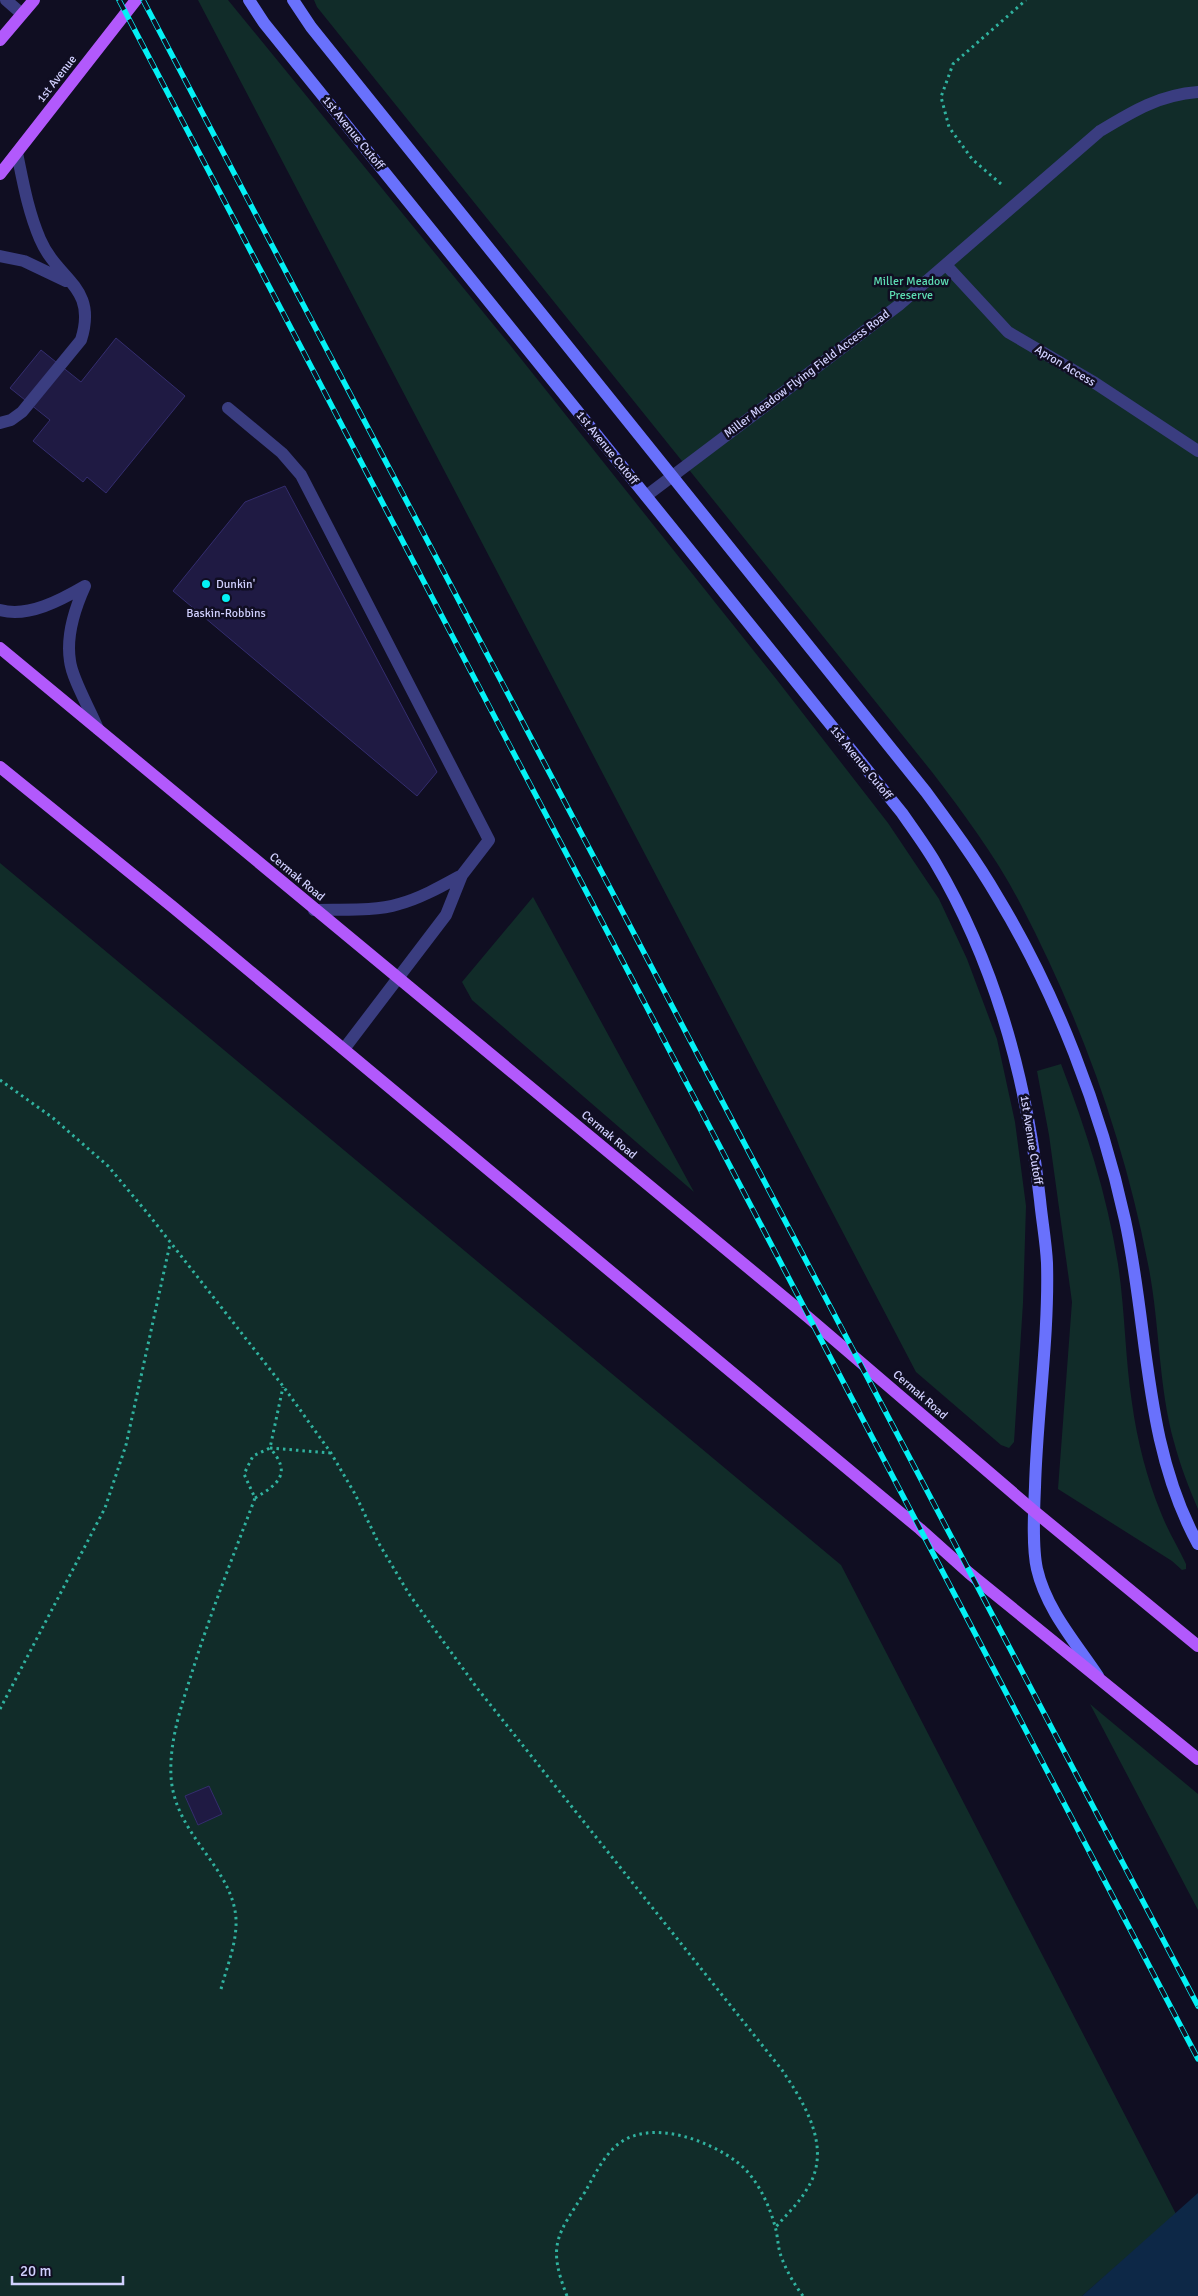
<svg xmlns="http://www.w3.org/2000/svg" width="1198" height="2296" viewBox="0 0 1198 2296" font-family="Signika,sans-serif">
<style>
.green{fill:#112c29}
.water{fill:#0d2847}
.building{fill:#1f1a43;stroke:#342d6e}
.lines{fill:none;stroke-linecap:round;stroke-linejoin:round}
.path{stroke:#30b29f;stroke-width:3;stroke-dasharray:2.5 4;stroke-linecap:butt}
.service{stroke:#3a3d80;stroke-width:12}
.secondary{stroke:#6971fc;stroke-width:12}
.primary{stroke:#b259fc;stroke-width:12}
.rail-casing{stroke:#04f1f5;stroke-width:5.5}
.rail{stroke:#100e22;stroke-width:4;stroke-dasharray:11;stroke-linecap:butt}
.poi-dot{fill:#04f1f5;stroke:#100e22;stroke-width:2}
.labels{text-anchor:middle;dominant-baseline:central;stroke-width:5;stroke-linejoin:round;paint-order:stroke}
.street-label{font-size:12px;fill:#d1d0fe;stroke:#100e22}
.park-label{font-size:12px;fill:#5dddb3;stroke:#100e22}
.poi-label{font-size:12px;fill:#d1d0fe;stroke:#100e22;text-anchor:start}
</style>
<rect width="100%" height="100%" fill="#100e22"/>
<path class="green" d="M198,0H228L510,345L777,680L888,823L939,899L967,959L997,1039L1015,1122L1026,1206L1023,1303L1014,1442L1009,1448L1001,1445L916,1372Z
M314,0H1198V1509C1189,1488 1180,1465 1174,1442C1158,1384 1160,1323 1148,1264C1124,1139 1080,1018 1021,905C997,858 964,814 932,772L317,7Z
M0,863L841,1565L1176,2214L1082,2296H0Z
M533,897L694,1192L472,1000L462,982Z
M1061,1064C1086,1129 1107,1195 1118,1264C1125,1310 1125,1357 1132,1403C1137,1440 1147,1479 1161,1513C1168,1531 1178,1547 1186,1564V1569L1182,1570L1172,1561L1058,1489L1072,1302L1049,1135L1037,1071Z
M1090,1704L1198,1794V1910Z"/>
<path class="water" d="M1198,2193V2296H1082Z"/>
<path class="building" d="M116,338L185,396L106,493L87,477L83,482L33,441L50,420L10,388L41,350L81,382Z
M285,486L437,772L417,796L173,591L245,502Z
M209,1786L222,1814L198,1825L185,1796Z"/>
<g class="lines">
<path class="path" d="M1001,184L972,159L949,127L941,97L953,64L1026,0
M0,1080L53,1118L108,1166L149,1215L283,1386L331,1453L355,1494L378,1542L409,1594L477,1688L782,2070C805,2104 833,2149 807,2189C799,2203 786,2215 775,2228
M270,1448L330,1453
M255,1498C279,1484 292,1473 270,1448
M0,1709L105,1508L126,1445L170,1244
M221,1989C227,1966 237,1943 236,1919C233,1867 174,1835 171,1776C169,1739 183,1701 194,1666C212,1609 234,1554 255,1498L244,1474L253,1456L270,1448L283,1387
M567,2296C547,2245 557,2235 585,2192C594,2176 603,2157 617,2145C650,2118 708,2140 737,2162C757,2177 770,2206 776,2230C778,2239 778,2248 781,2256C786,2270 794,2284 803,2296"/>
<path class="service" d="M6,0L22,14
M0,256L24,261L66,281
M946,265L1008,332L1095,383L1198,451
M228,408L282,453L301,475L489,840L462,875L446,915L344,1049
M0,423L11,420L22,412L81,340C98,286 58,281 40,239C28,211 23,182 17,153
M646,496L899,305L1100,131C1133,111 1159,95 1198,92
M85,586C75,608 66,636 70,661C72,679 91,711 98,729
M0,610C28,618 61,600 85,586
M314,910C342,909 373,912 399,904C421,898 442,886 462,875"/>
<path class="secondary" d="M249,0L264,23L902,813C913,829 925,845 935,862C996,965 1027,1081 1040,1200C1042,1221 1046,1242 1047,1263C1049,1338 1037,1413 1035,1487C1034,1510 1032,1547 1037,1569C1046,1609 1076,1643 1098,1676
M293,0L311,27L926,792C951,826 976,860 997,896C1056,993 1101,1110 1125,1220C1149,1329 1143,1444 1198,1544"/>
<path class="primary" d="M0,40L34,0
M0,174L136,0
M0,648L809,1318L1034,1511L1198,1646
M0,767L174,908L920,1529L969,1573L1198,1759"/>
<g class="rail-casing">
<path id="rail" d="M119,0L1198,2059
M143,0L1198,2006"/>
</g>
<use href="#rail" class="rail"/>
</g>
<g class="poi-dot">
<circle cx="206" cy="584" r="5"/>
<circle cx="226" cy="598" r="5"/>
</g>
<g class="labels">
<g class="street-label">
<text transform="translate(57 79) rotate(-52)">1st Avenue</text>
<text transform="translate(353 133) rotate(51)">1st Avenue Cutoff</text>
<text transform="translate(1065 366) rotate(31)">Apron Access</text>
<text transform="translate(807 374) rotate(-37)">Miller Meadow Flying Field Access Road</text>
<text transform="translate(607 448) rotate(51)">1st Avenue Cutoff</text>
<text transform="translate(861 763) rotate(51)">1st Avenue Cutoff</text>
<text transform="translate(297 877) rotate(40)">Cermak Road</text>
<text transform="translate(609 1135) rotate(40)">Cermak Road</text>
<text transform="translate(1031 1140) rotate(81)">1st Avenue Cutoff</text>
<text transform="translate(920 1395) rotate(41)">Cermak Road</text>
</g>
<g class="park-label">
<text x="911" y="281">Miller Meadow<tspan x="911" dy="14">Preserve</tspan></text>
</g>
<g class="poi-label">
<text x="216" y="584">Dunkin'</text>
<text x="226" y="613" text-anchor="middle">Baskin-Robbins</text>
</g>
</g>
<path d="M12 2276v8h111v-8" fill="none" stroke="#d1d0fe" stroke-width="2.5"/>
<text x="20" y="2276" font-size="15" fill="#d1d0fe" stroke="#100e22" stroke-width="4" paint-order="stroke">20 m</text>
</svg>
